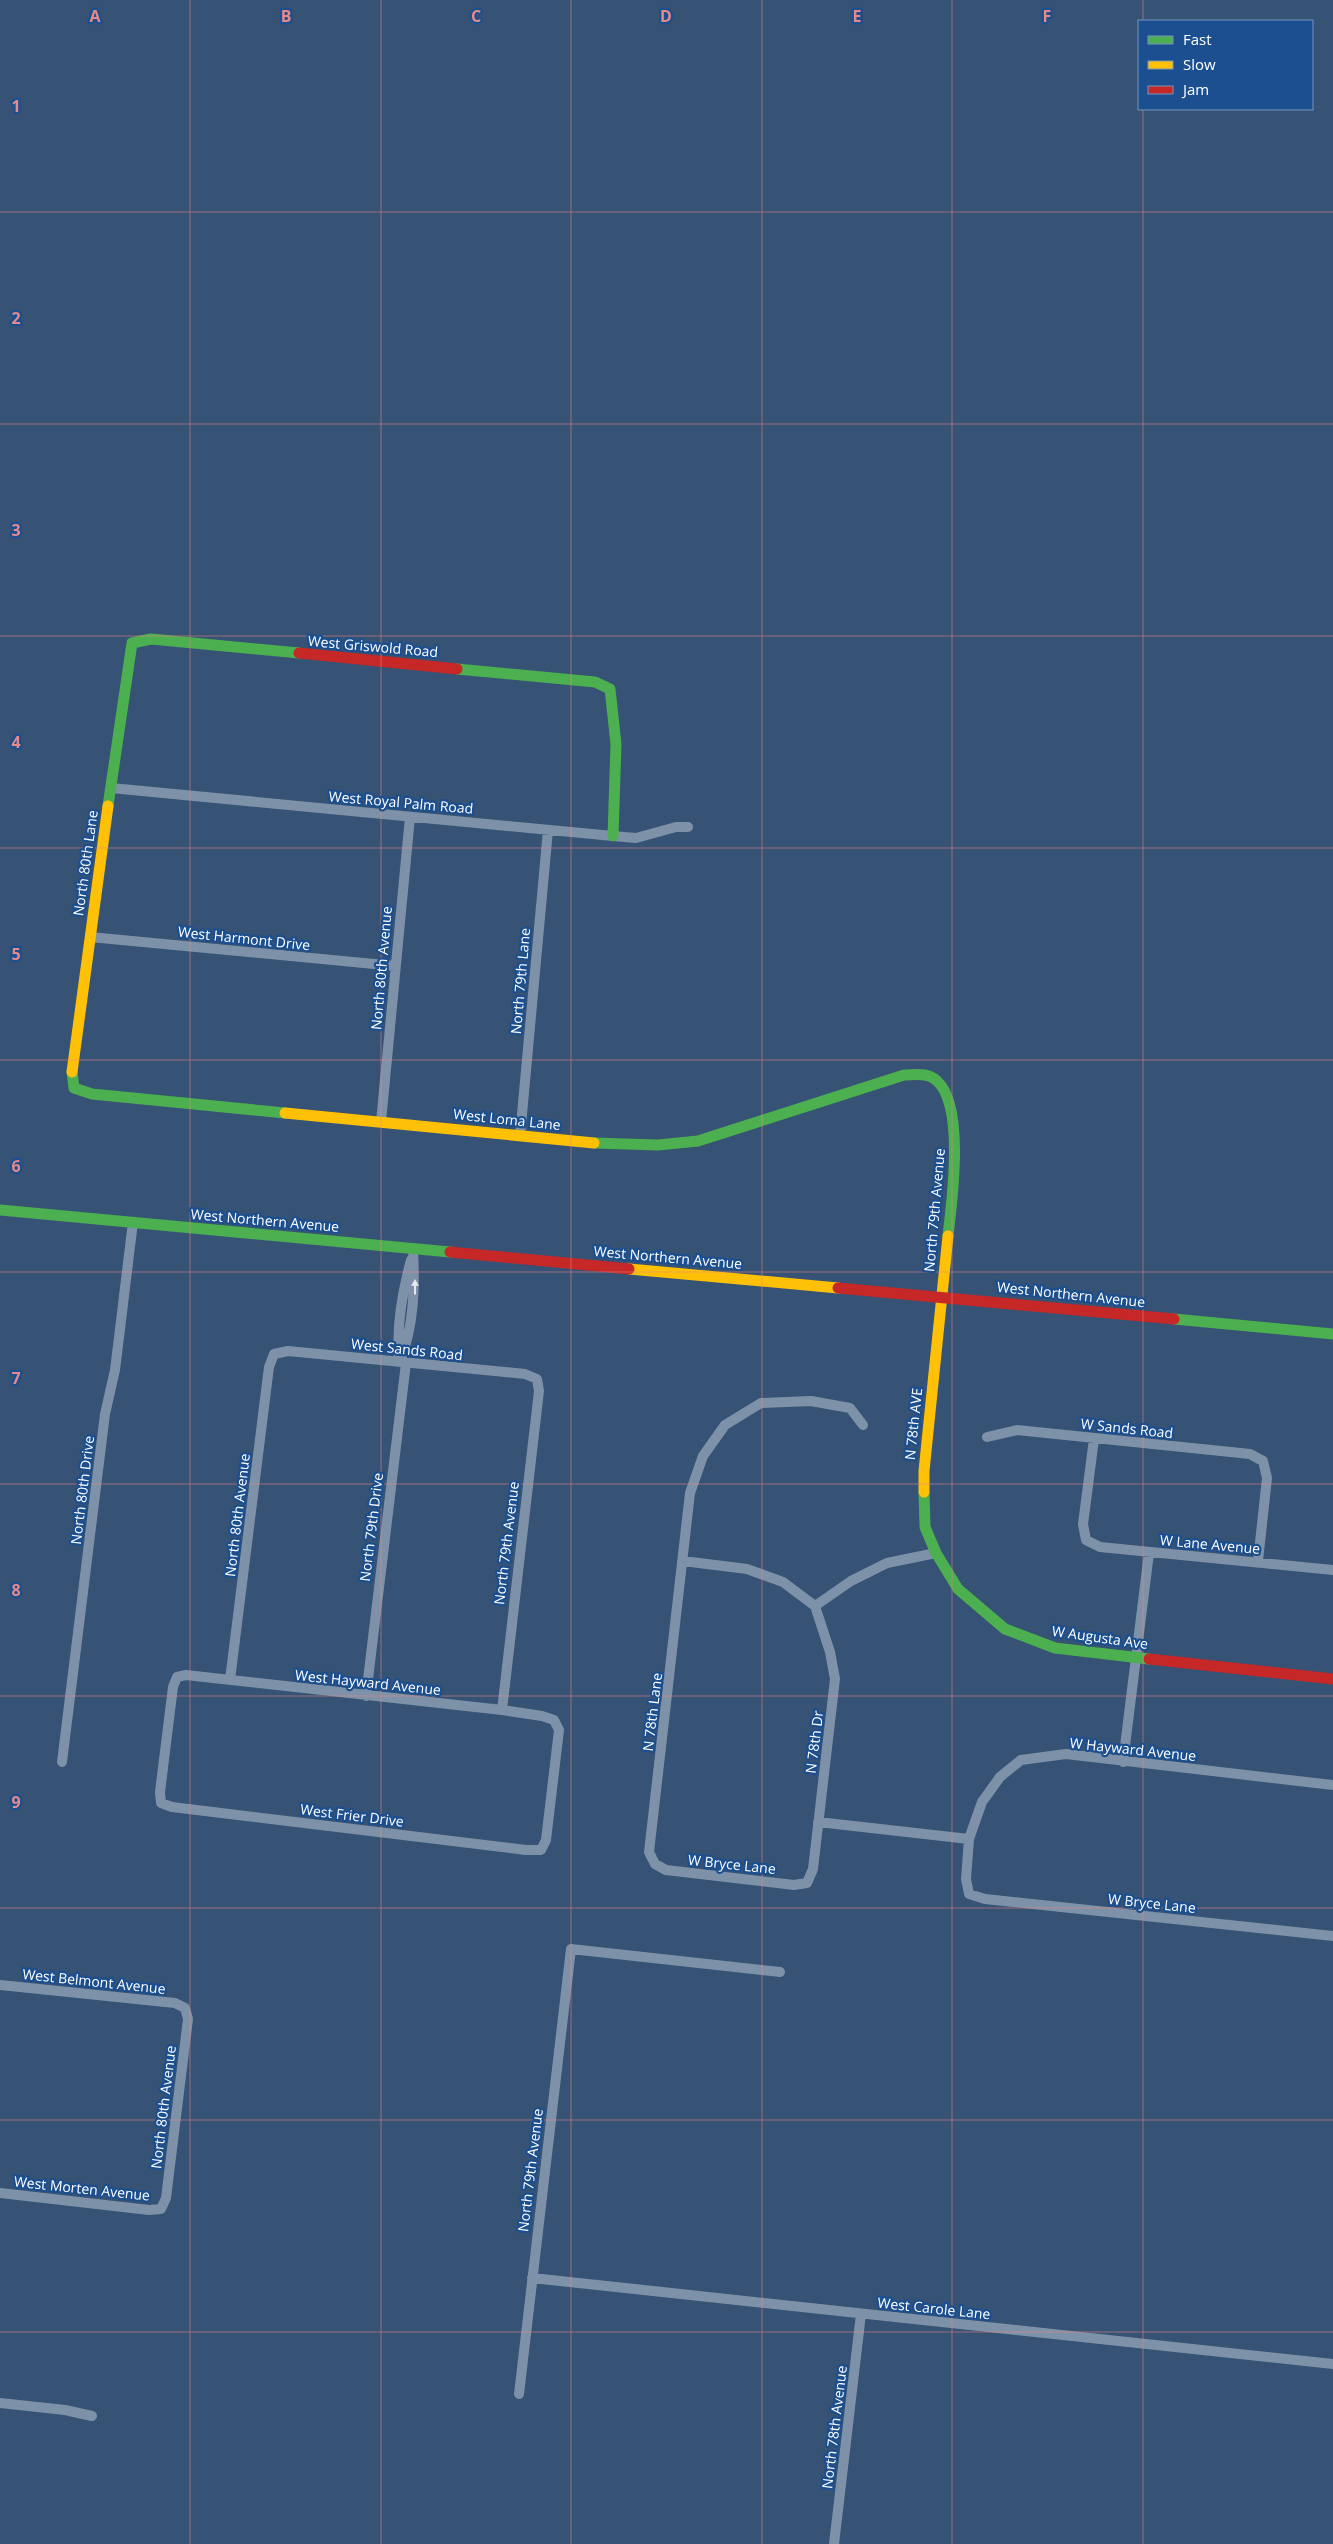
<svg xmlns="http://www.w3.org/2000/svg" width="1333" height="2544" viewBox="0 0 1333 2544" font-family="'Open Sans',sans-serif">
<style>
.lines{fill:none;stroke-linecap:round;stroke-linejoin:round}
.street{stroke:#7d92a8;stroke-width:10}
.fast{stroke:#4caf50;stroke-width:11}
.slow{stroke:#ffc107;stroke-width:11}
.jam{stroke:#c62828;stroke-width:11}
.oneway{fill:#e5e9ee}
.grid{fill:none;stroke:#e88989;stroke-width:1;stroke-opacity:0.55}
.labels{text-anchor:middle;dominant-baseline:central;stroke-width:4.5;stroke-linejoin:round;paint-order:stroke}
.street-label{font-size:14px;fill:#fff;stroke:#1b4f8f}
.grid-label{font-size:16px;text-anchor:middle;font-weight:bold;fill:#e88989;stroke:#1b4f8f;stroke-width:4.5;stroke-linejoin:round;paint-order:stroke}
</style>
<rect width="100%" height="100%" fill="#365274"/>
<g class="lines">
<path class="street" d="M111,788L613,836L636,838L676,827H688
M90,937L395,966
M381,1122L410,817
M520,1136L548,830
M399,1359C396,1325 402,1293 411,1260
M400,1362C414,1325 415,1289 413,1249
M987,1437L1017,1430L1250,1454L1263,1461L1267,1478L1258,1561
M1094,1439L1083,1524L1086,1540L1100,1547L1333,1570
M683,1561L747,1569L783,1582L815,1606
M815,1606L830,1652L835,1679L813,1869L807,1883L794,1885L666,1870L655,1864L649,1852L690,1493L703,1456L725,1425L761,1403L811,1401L850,1408L863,1425
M815,1606L851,1581L887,1563L936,1553
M186,1675L502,1710L542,1716L554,1720L559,1730L546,1840L541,1850H526L172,1807L161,1803L160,1792L173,1687L177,1677Z
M230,1680L269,1367L274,1354L288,1351L525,1374L537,1379L539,1391L502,1710
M366,1696L406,1363
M62,1762L105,1414L115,1370L133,1222
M1123,1762L1149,1553
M1333,1785L1066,1754L1021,1760L1000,1777L982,1802L969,1839L966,1879L969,1894L985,1899L1333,1936
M818,1822L969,1839
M0,1985L175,2003L185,2008L188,2019L166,2198L161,2209L149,2210L0,2193
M532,2278L1333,2364
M519,2394L571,1949L780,1972
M0,2403L65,2410L92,2416
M834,2544L861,2314"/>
<path class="fast" d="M457,669L595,682L610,689L616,744L613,836
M108,806L132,643L151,639L299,653
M72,1072L74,1088L92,1094L285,1113
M594,1143L658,1145L698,1141L904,1075C915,1075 928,1072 937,1081C965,1106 952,1201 948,1236
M0,1210L450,1252
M1174,1319L1333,1334
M924,1492L925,1527L936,1553L958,1589L1005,1629L1055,1648L1149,1659"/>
<path class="slow" d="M72,1072L108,806
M285,1113L594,1143
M629,1269L838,1288
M924,1492V1471L948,1236"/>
<path class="jam" d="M299,653L457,669
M450,1252L629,1269
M838,1288L1174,1319
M1149,1659L1333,1679"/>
</g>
<defs><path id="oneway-solid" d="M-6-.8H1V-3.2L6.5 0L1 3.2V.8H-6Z" transform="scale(1.25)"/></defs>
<use class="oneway" href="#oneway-solid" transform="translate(415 1287) rotate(-90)"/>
<path class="grid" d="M190,0V2544M381,0V2544M571,0V2544M762,0V2544M952,0V2544M1143,0V21M1143,109V2544M0,212H1333M0,424H1333M0,636H1333M0,848H1333M0,1060H1333M0,1272H1333M0,1484H1333M0,1696H1333M0,1908H1333M0,2120H1333M0,2332H1333"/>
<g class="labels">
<g class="street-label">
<text transform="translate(373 646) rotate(5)">West Griswold Road</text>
<text transform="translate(401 802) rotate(5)">West Royal Palm Road</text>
<text transform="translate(85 863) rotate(-82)">North 80th Lane</text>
<text transform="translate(244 938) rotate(6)">West Harmont Drive</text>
<text transform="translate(381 968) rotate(-85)">North 80th Avenue</text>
<text transform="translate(520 981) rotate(-85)">North 79th Lane</text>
<text transform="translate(507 1119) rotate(6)">West Loma Lane</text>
<text transform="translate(934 1210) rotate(-85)">North 79th Avenue</text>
<text transform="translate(265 1220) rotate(5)">West Northern Avenue</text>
<text transform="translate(668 1257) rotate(5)">West Northern Avenue</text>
<text transform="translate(1071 1294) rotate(6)">West Northern Avenue</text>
<text transform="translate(407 1349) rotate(6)">West Sands Road</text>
<text transform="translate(913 1424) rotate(-84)">N 78th AVE</text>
<text transform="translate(1127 1428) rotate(6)">W Sands Road</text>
<text transform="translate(82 1490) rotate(-83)">North 80th Drive</text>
<text transform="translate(237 1515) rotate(-83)">North 80th Avenue</text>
<text transform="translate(371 1527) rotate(-83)">North 79th Drive</text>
<text transform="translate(506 1543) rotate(-83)">North 79th Avenue</text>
<text transform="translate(1210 1544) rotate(5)">W Lane Avenue</text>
<text transform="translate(1100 1637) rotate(8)">W Augusta Ave</text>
<text transform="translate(368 1682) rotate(6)">West Hayward Avenue</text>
<text transform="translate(652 1712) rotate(-83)">N 78th Lane</text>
<text transform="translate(814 1742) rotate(-83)">N 78th Dr</text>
<text transform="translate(1133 1749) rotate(6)">W Hayward Avenue</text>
<text transform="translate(352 1815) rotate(7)">West Frier Drive</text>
<text transform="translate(732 1864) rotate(6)">W Bryce Lane</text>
<text transform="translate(1152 1903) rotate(6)">W Bryce Lane</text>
<text transform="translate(94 1981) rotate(6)">West Belmont Avenue</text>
<text transform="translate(163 2107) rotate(-83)">North 80th Avenue</text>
<text transform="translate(530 2170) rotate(-83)">North 79th Avenue</text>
<text transform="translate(82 2188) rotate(6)">West Morten Avenue</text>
<text transform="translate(934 2308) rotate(6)">West Carole Lane</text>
<text transform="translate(834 2427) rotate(-83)">North 78th Avenue</text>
</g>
</g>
<g class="grid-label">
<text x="95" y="22">A</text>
<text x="286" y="22">B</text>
<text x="476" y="22">C</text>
<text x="666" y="22">D</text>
<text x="857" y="22">E</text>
<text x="1047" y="22">F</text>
<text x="16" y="112">1</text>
<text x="16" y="324">2</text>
<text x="16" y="536">3</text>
<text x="16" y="748">4</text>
<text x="16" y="960">5</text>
<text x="16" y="1172">6</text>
<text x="16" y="1384">7</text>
<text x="16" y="1596">8</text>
<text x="16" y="1808">9</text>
</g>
<rect x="1138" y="20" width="175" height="90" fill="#1b4f8f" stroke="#7695bc"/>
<rect x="1148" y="36" width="25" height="8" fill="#4caf50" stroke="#7695bc"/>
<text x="1183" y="45" font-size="15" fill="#ffffff">Fast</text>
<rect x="1148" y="61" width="25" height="8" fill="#ffc107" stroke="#7695bc"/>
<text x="1183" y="70" font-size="15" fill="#ffffff">Slow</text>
<rect x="1148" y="86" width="25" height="8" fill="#c62828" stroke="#7695bc"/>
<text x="1183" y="95" font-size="15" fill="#ffffff">Jam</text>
</svg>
